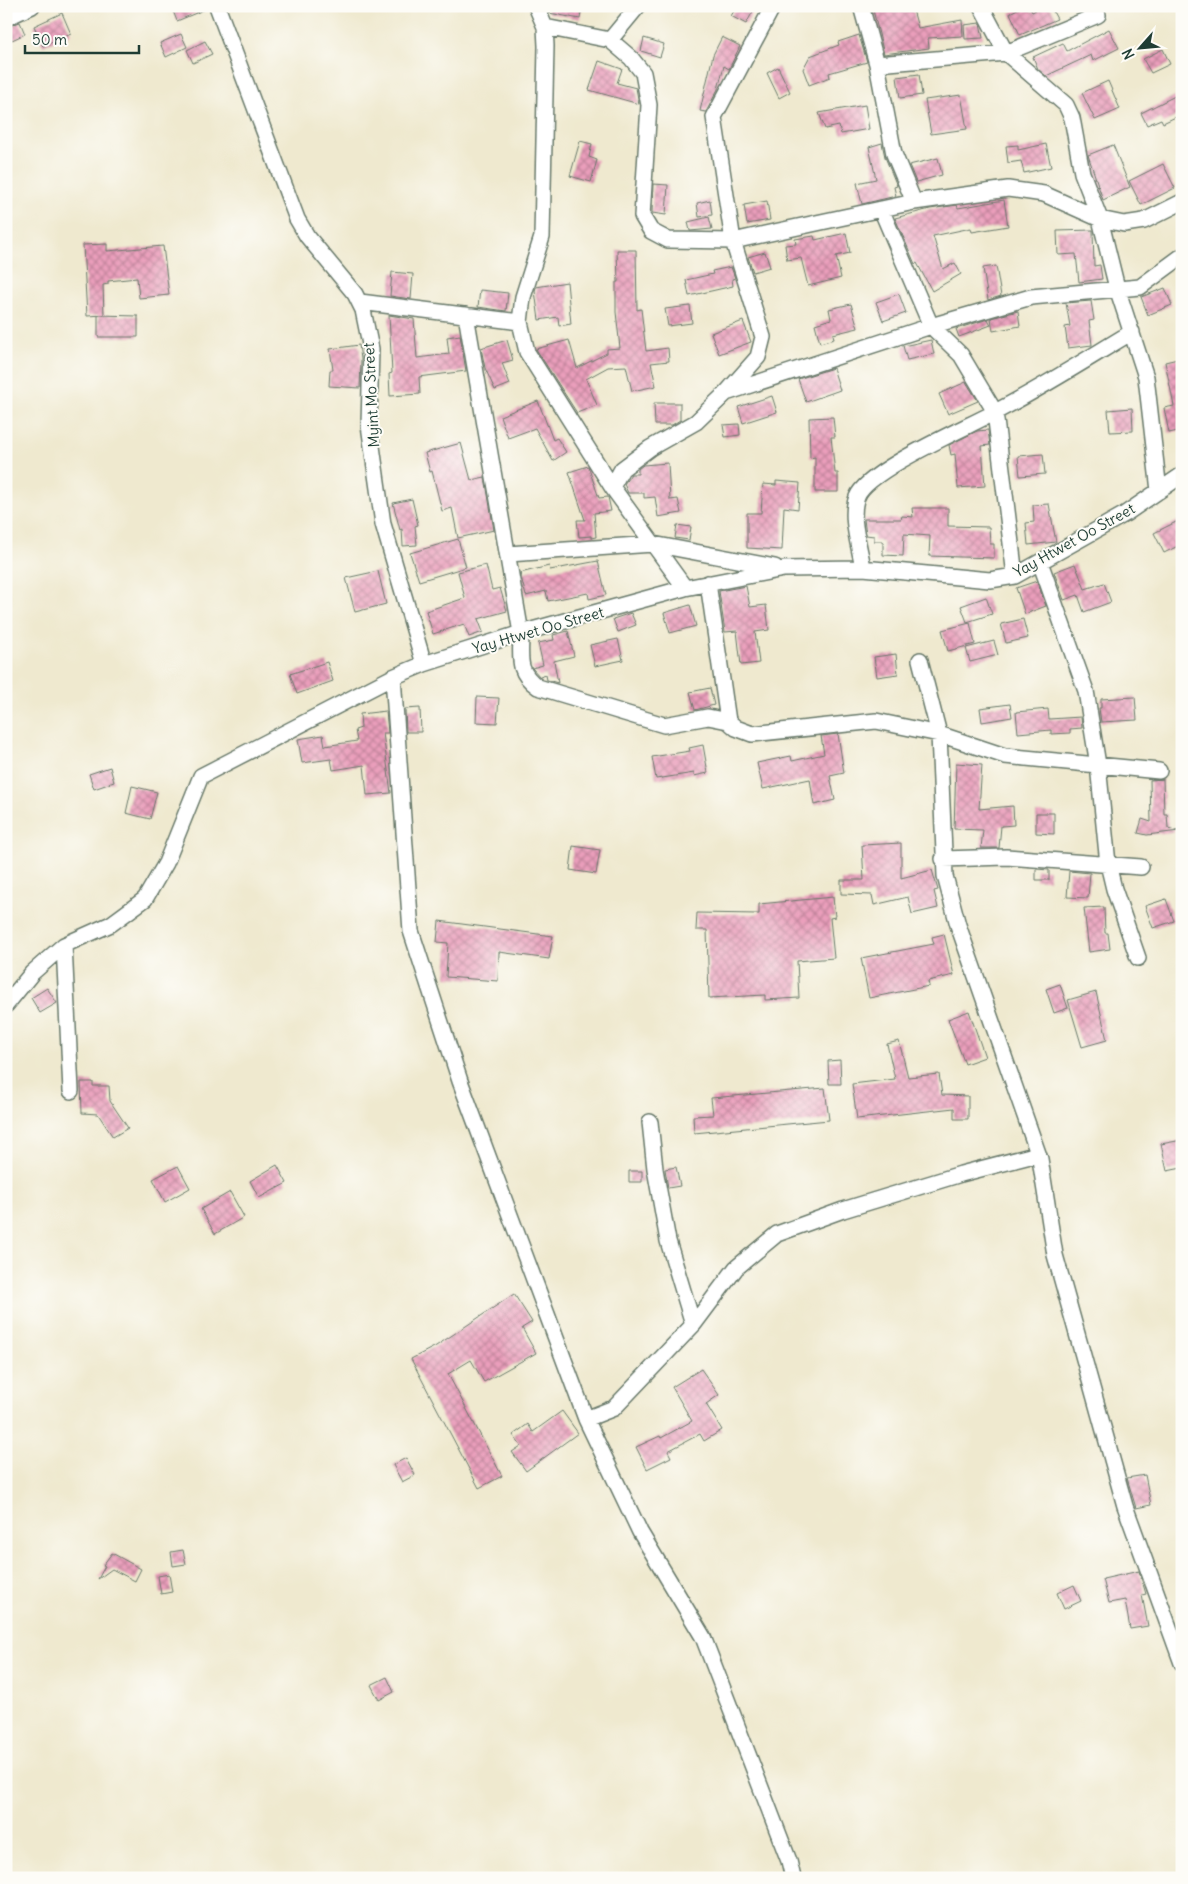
<svg xmlns="http://www.w3.org/2000/svg" width="1188" height="1884" viewBox="0 0 1188 1884" font-family="Delius,sans-serif">
<style>
.building{fill:url(#building-cross-hatch)}
.lines{fill:none;stroke-linecap:round;stroke-linejoin:round}
.minor-casing{stroke:#68796a;stroke-width:18}
.minor{stroke:#fff;stroke-width:15}
.labels{text-anchor:middle;dominant-baseline:central;stroke-width:4;stroke-linejoin:round;paint-order:stroke}
.street-label{font-size:15px;fill:#1f3d34;stroke:#fdfcf7}
</style>
<defs>
<pattern id="building-cross-hatch" width="8" height="8" patternUnits="userSpaceOnUse" patternTransform="scale(1.25)"><rect width="8" height="8" fill="#ea9ebb"/><path d="M0 0l8 8M0 8l8-8" fill="none" stroke="#bd8299"/></pattern>
</defs>
<rect width="100%" height="100%" fill="#fdfcf7"/>
<filter id="ink" filterUnits="userSpaceOnUse"><feTurbulence type="fractalNoise" baseFrequency=".02" numOctaves="2"/><feDisplacementMap in="SourceGraphic" scale="10" xChannelSelector="R" yChannelSelector="G"/><feConvolveMatrix kernelMatrix="1 2 1 2 8 2 1 2 1" color-interpolation-filters="sRGB"/></filter>
<filter id="wash" filterUnits="userSpaceOnUse"><feTurbulence type="fractalNoise" baseFrequency=".0096" numOctaves="4" result="noise"/><feDisplacementMap in="SourceGraphic" scale="20" xChannelSelector="R" yChannelSelector="G"/><feGaussianBlur stdDeviation="1.12" result="paint"/><feColorMatrix in="noise" values="0 0 0 0 0 0 0 0 0 0 0 0 0 0 0 0 0 1.4 0 .05"/><feComposite in="paint" operator="in"/></filter>
<g filter="url(#wash)">
<rect width="100%" height="100%" fill="#efe9cf"/>
<g id="blocks">
<path class="building" d="M171,6H208V8L177,21Z
M546,6H582L580,19L549,13Z
M737,6H756L746,24L731,16Z
M872,6H912L918,28L962,20L963,36L928,38L929,48L884,54Z
M1023,6H1029L1032,12L1043,6H1050L1057,19L1020,35L1010,13Z
M62,13L71,34L43,46L34,26Z
M20,22L25,34L12,40L6,27Z
M980,23L983,38L965,39L964,25Z
M1109,29L1119,48L1093,61L1091,55L1046,76L1038,69L1033,57L1063,43L1067,51Z
M181,34L187,47L166,57L160,43Z
M859,35L867,62L829,73L830,77L809,85L803,69L810,56L839,45L838,42Z
M722,37L740,46L729,69L724,66L718,89L706,112L700,111L713,55Z
M644,38L664,44L660,57L641,51Z
M205,41L212,54L193,63L187,50Z
M1163,49L1170,64L1151,73L1143,59Z
M599,61L622,69L617,83L636,88L639,104L589,90Z
M778,67L790,92L779,98L767,73Z
M919,74L922,95L900,98L897,77Z
M1108,81L1120,109L1095,120L1082,93Z
M961,95L967,129L931,134L925,100Z
M1175,96L1182,114L1163,123L1161,119L1147,125L1141,113Z
M865,105L869,129L841,134L839,126L825,129L819,113Z
M580,141L592,144L589,157L597,160L591,182L570,176Z
M882,143L885,157L897,186L894,187L896,196L862,204L857,183L876,179L869,147Z
M1046,144L1051,167L1024,173L1021,161L1008,163L1006,146L1018,145V150Z
M1113,145L1130,187L1103,200L1088,155Z
M938,158L942,175L916,182L909,165Z
M1163,164L1175,188L1141,205L1129,181Z
M653,184L668,185L666,215L652,213Z
M710,200L712,215L699,217L697,203Z
M1004,200L1008,226L972,232L971,228L933,236L943,269L955,263L961,274L932,291L917,263L915,264L895,218L930,209L957,205L958,208Z
M767,201L770,220L747,224L744,205Z
M709,217L712,229L690,231L688,222Z
M1093,230L1094,266L1100,265L1102,279L1079,282L1076,254L1058,255L1057,231Z
M846,233L850,253L836,256L841,278L808,286L801,258L787,260L785,245L796,244L795,239L814,236L815,240Z
M107,244V251L163,246L169,295L139,298L137,278L108,281V284L103,285L104,315L87,316L83,245Z
M617,250H636L637,310L641,309L646,351L668,348L669,361L651,363L656,386L632,391L626,366L608,367L586,379L597,405L577,413L536,349L569,340L577,368L607,353V349L620,348L616,312V282H618Z
M765,252L770,267L753,272L748,257Z
M996,266L1001,296L988,300L983,268Z
M731,267L735,278L732,279L733,286L689,296L686,280L713,274L712,271Z
M392,272L413,274L411,299L390,296Z
M567,282L571,324L559,326L558,317L539,320L535,291L536,287Z
M1165,288L1172,305L1148,315L1141,297Z
M480,290L508,293L506,311L478,307Z
M899,294L906,313L883,321L876,302Z
M1091,301L1094,320L1089,321L1092,345L1068,348L1065,327L1070,326L1066,303Z
M851,304L858,328L833,334L834,339L820,343L815,324L831,319L829,309Z
M690,306L692,323L668,326L665,309Z
M1018,311L1020,326L993,331L991,318Z
M98,315L138,316V337H98Z
M389,315L414,319L417,358L449,354L447,337L460,335L466,371L419,377L420,394L390,396L389,374L392,373Z
M988,319L991,325L959,337L956,329Z
M743,321L751,342L719,354L711,333Z
M507,340L513,360L502,363L510,384L495,390L485,368L481,348Z
M931,340L934,354L907,360L903,346Z
M359,345L361,359L360,388L329,386L330,370H333L330,349Z
M1182,358V430L1169,433L1164,408L1174,406L1165,362Z
M833,368L840,390L806,402L798,379Z
M966,382L978,401L948,414L939,394Z
M772,396L777,412L743,423L738,407Z
M538,401L553,440L557,438L566,452L553,461L535,428L508,438L500,416Z
M654,403H680V420L672,425H655Z
M1132,408L1133,431L1110,432L1108,410Z
M833,417L835,437H831L835,473H838V492H815V457L810,458L809,418Z
M739,424L740,435L725,437L723,425Z
M988,430L990,445L982,446L985,486L958,488L955,454L951,455L949,445L977,431Z
M461,443L471,480L485,477L494,530L458,538L452,508L442,511L432,471L430,472L425,453Z
M1043,454L1045,474L1020,476L1018,456Z
M668,463L670,500L678,499L681,513L658,517L655,497L644,498V493H628L624,484L631,474H638V469L643,465Z
M588,466L599,498L608,497L611,511L594,513L596,537L591,538V536L579,537L577,520H585L569,472Z
M776,481L800,483L798,509L784,507L782,550L747,548V513H761L763,484L776,485Z
M412,499L418,525L415,526L417,545L403,546L402,529L400,530L393,503Z
M1049,504L1056,542L1028,545L1026,523L1034,522L1033,505Z
M912,508H948V526L989,527L990,544H994V558L929,556L930,536L904,534L903,556L883,555V541H874V536L866,535L864,519H901L902,516L913,517Z
M1182,519V544L1164,553L1154,533Z
M677,525L691,527L689,540L675,538Z
M458,539L466,567L419,581L410,553Z
M598,561L606,595L589,599L588,593L548,601L546,591L526,596L520,573L549,566L550,570Z
M1075,564L1085,589L1104,583L1111,602L1084,612L1078,595L1064,600L1054,572Z
M486,565L492,590L500,588L507,611L478,619L483,632L469,637L464,624L433,634L426,611L465,598L458,572Z
M378,571L386,604L355,612L346,578Z
M1037,581L1046,606L1025,614L1016,588Z
M746,586L750,607L766,605L769,630L755,632L759,663L741,665L737,631L725,632L719,591Z
M986,597L992,614L967,622L961,606Z
M690,605L696,626L670,633L664,613Z
M631,613L636,625L618,632L613,619Z
M1023,619L1028,638L1006,643L1001,624Z
M970,623L975,644L948,651L942,630Z
M568,631L574,656L554,661L558,683L547,680L546,675L540,677L532,668L543,665L538,643L554,640L553,635Z
M618,639L623,660L595,666L590,645Z
M994,641L998,655L970,662L966,648Z
M896,654L898,674L877,677L874,657Z
M327,662L333,681L297,694L290,674Z
M710,688L714,705L695,710L690,692Z
M477,697L499,698L497,723L476,722Z
M1135,697L1137,720L1101,722L1099,708H1101V699Z
M1010,704L1012,717L982,722L980,708Z
M420,708L421,732H406L405,709Z
M1048,709L1049,719L1081,717L1082,728L1070,729V733L1051,734V730L1018,733L1016,712Z
M386,711L388,733H383L391,793L367,795L364,765L333,770L331,759L302,763L298,739L323,735L325,746L357,741L355,730L361,728L360,714Z
M838,734L844,773L830,776L835,800L814,805L810,779L763,789L757,763L791,756L792,761L824,754L821,736Z
M703,745L708,773L694,776V773L656,779L652,757L690,751L689,748Z
M956,763L982,765L979,809L1013,806L1014,825L1001,826L999,848H981L983,830L954,829Z
M110,767L114,782L94,789L89,774Z
M1163,779L1164,814H1167L1168,828L1179,831L1147,835L1138,833L1142,819L1151,822L1150,780Z
M132,786L157,792L150,819L126,813Z
M1036,813H1054V834L1036,833Z
M901,843V878L932,870L938,890L934,891L938,908L912,914L908,897L874,905L872,895L841,894V880H864L862,845Z
M573,846L600,850L596,874L570,870Z
M1036,869L1049,870V880H1036Z
M1069,871L1090,873L1088,898L1067,897Z
M833,897L835,917L830,918L834,958L797,961L799,998L765,1000V995L709,998L707,930H696L697,913L759,914V904Z
M1166,899L1174,921L1153,928L1145,906Z
M1104,907L1105,933H1108L1110,949L1089,952L1084,908Z
M439,921L553,936L549,959L499,952L498,981L446,977L448,943L437,942Z
M944,934L954,975L928,981L929,986L869,998L861,958L934,944L932,937Z
M1060,984L1068,1008L1054,1013L1046,989Z
M47,988L57,1003L40,1013L31,998Z
M1096,992L1107,1040L1082,1047L1068,1000Z
M969,1011L985,1057L965,1064L948,1019Z
M899,1041L908,1077L939,1074L942,1095L968,1096V1119H954V1108L857,1119L852,1084L895,1079L887,1044Z
M840,1060L841,1084H829L828,1061Z
M81,1082H93V1086H109L110,1101L128,1128L113,1137L98,1114L82,1113Z
M825,1088L829,1120L694,1133L693,1116L713,1115L711,1098Z
M1182,1140V1168L1167,1171L1161,1144Z
M277,1165L287,1183L259,1198L250,1181Z
M178,1166L190,1188L165,1202L153,1179Z
M676,1167L680,1186L668,1188L665,1169Z
M629,1171H642V1182H629Z
M230,1192L244,1217L215,1234L201,1209Z
M514,1294L532,1322L522,1328L536,1353L484,1382L471,1360L448,1374L502,1476L479,1488L411,1359L436,1346Z
M701,1369L719,1395L706,1404L722,1430L704,1441L700,1434L668,1451L671,1457L647,1469L636,1447L660,1436L661,1438L692,1421L672,1387Z
M562,1411L578,1433L526,1471L512,1452L521,1446L513,1435L528,1424L533,1432Z
M406,1458L415,1475L402,1482L393,1465Z
M1145,1475L1151,1505L1136,1508L1127,1478Z
M183,1550L186,1564L173,1566L171,1552Z
M112,1553L141,1569L135,1581L112,1569L98,1579L105,1566L103,1565Z
M1139,1571L1146,1594L1142,1595L1148,1626L1130,1629L1125,1600L1109,1603L1103,1579Z
M169,1574L172,1592L161,1594L158,1576Z
M1074,1585L1081,1601L1064,1609L1057,1593Z
M387,1677L394,1692L379,1700L371,1685Z"/>
</g>
</g>
<g filter="url(#ink)">
<use href="#blocks" fill-opacity="0" stroke="#68796a" stroke-width="1"/>
<g class="lines">
<g class="minor-casing">
<path id="minor" d="M217,6L297,219L307,236L355,294L363,310L371,349L369,425L383,524L424,664
M536,6L545,27L546,46L542,237L523,297L520,322L527,352L612,487L685,588
M861,6L877,64L894,154L914,202
M981,6L1006,53L1066,105L1072,118L1082,173L1100,219L1117,288L1146,377L1159,491
M6,18L32,6
M545,27L610,40L631,58L643,73L649,105L642,216L651,231L668,240L733,241L914,202L1008,189L1044,194L1100,219L1124,224L1144,221L1182,202
M610,40L638,6
M877,64L1006,53L1098,15
M881,209L931,326L961,355L995,412L1015,576
M360,302L520,322
M466,315L521,633C521,657 516,672 538,687L664,725L708,717L728,721L736,728L752,734L876,721L939,734L1005,756L1159,771
M729,392L931,326L1031,297L1140,287L1182,256
M612,487L622,469L650,448L696,422L727,392L758,357L763,337L733,241L714,117L773,6
M508,554L653,544L775,567
M1040,562L1086,691L1098,765L1108,864L1114,889L1138,958
M863,568C860,547 849,517 857,497C867,470 968,427 995,412C1042,388 1087,359 1132,332
M708,583L728,721
M920,660L939,734L945,876L958,925L1040,1159L1055,1255L1125,1506L1182,1663
M393,677L411,931L460,1081L586,1419L640,1532L703,1637L789,1861L793,1878
M943,859L1006,857L1141,867
M64,945L71,1091
M6,1005L32,973L64,945L111,924L145,899L166,863L201,776L393,677L424,664L521,633L685,588L784,569L863,568L990,580L1015,576L1125,514L1182,475
M650,1122L655,1169L668,1241L693,1324
M586,1419L614,1408L694,1324L736,1268L777,1234L843,1210L961,1174L1038,1154"/>
</g>
<use href="#minor" class="minor"/>
</g>
</g>
<g class="labels">
<g class="street-label">
<text transform="translate(371 395) rotate(-93)">Myint Mo Street</text>
<text transform="translate(1074 540) rotate(-29)">Yay Htwet Oo Street</text>
<text transform="translate(538 630) rotate(-16)">Yay Htwet Oo Street</text>
</g>
</g>
<rect width="1188" height="1884" fill="none" stroke="#fdfcf7" stroke-width="25"/>
<g transform="translate(1140 48) rotate(243)" stroke="#fdfcf7" stroke-width="4" paint-order="stroke">
<path d="M0-4L9 19L0 12L-9 19Z" fill="#1f3d34"/>
<text y="-8" font-size="14" font-weight="bold" text-anchor="middle" fill="#1f3d34">N</text>
</g>
<path d="M25 45v8h114v-8" fill="none" stroke="#1f3d34" stroke-width="2.5"/>
<text x="32" y="45" font-size="15" fill="#1f3d34" stroke="#fdfcf7" stroke-width="4" paint-order="stroke">50 m</text>
</svg>
